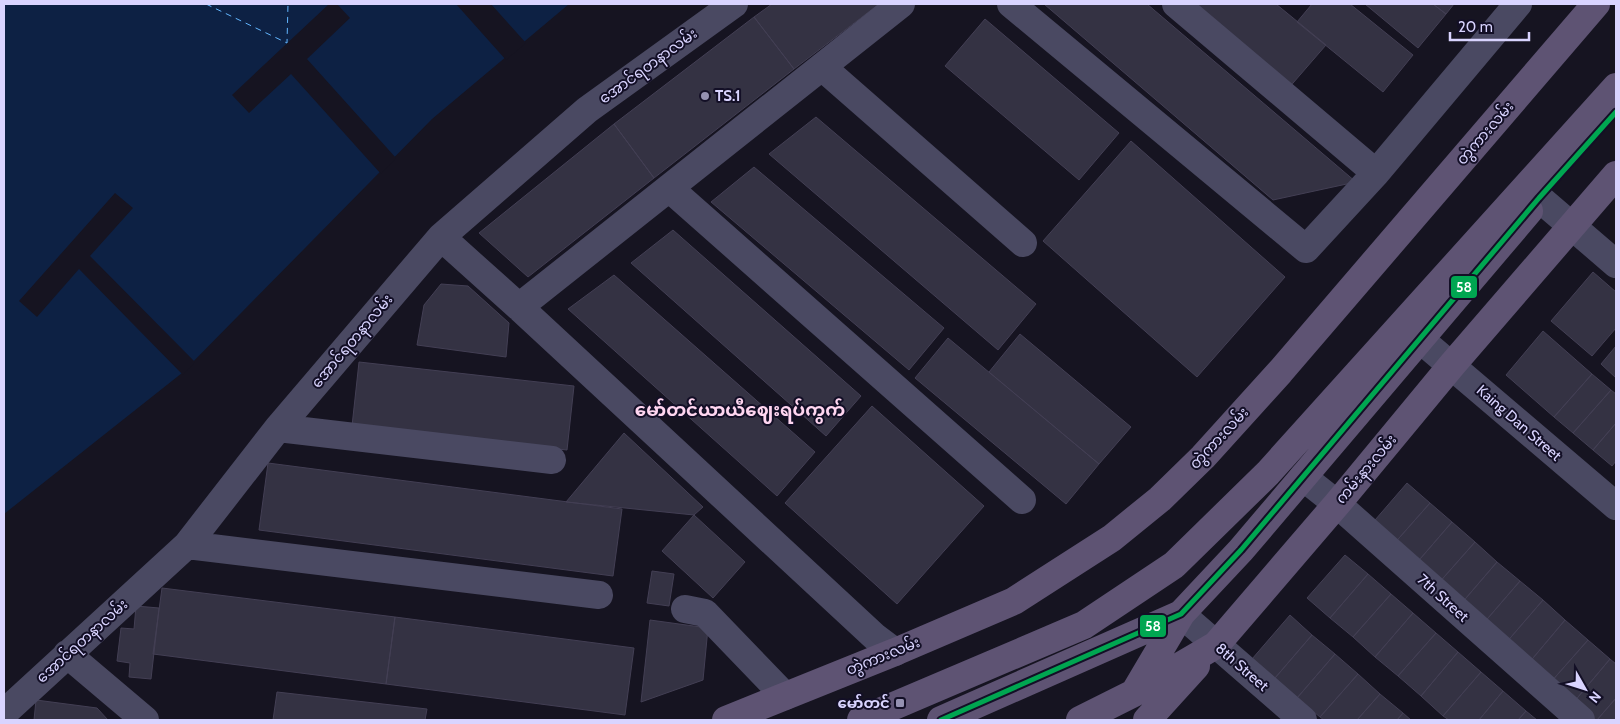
<svg xmlns="http://www.w3.org/2000/svg" width="1620" height="724" viewBox="0 0 1620 724" font-family="Cabin,'Noto Sans Myanmar',sans-serif">
<style>
.water{fill:#0d2144}
.pier{fill:#161421}
.lines{fill:none;stroke-linecap:round;stroke-linejoin:round}
.ferry{stroke:#62b6ff;stroke-width:1;stroke-dasharray:6 5;stroke-linecap:butt}
.building{fill:#343243;stroke:#433f54}
.minor{stroke:#4a4962;stroke-width:28}
.major{stroke:#5e5373;stroke-width:28}
.bus-1-casing{stroke:#130f26;stroke-width:9}
.bus-1{stroke:#00a651;stroke-width:5}
.poi-dot{fill:#9591b1;stroke:#130f26;stroke-width:2}
.labels{text-anchor:middle;dominant-baseline:central;stroke-width:4;stroke-linejoin:round;paint-order:stroke}
.street-label{font-size:15px;fill:#d9d4ff;stroke:#130f26}
.poi-label{font-size:15px;font-weight:bold;fill:#d9d4ff;stroke:#130f26;text-anchor:start}
.quarter-label{font-size:18px;font-weight:bold;fill:#ffd6f0;stroke:#130f26}
.line-badge{stroke:#130f26;stroke-width:2}
.badge-label{font-size:14px;text-anchor:middle;font-weight:bold;fill:#fff}
</style>
<rect width="100%" height="100%" fill="#161421"/>
<path class="water" d="M4,4H569L432,119L182,373L4,514Z"/>
<path class="pier" d="M329,4H337L350,18L307,59L396,158L381,174L291,74L249,113L232,95Z
M456,4H491L526,43L506,60Z
M115,193L133,208L90,256L195,362L183,375L79,269L37,317L19,301Z"/>
<g class="lines">
<path class="ferry" d="M206,4L287,43L288,4"/>
</g>
<path class="building" d="M772,4H879L794,69L754,17Z
M1044,4H1147L1356,182L1273,200Z
M1184,4H1276L1326,45L1287,90Z
M1312,4H1350L1413,55L1383,92L1297,22Z
M1365,4H1433L1446,14L1418,48Z
M1433,4H1454L1446,14Z
M754,17L794,69L654,178L614,124Z
M985,19L1119,133L1079,180L945,66Z
M816,117L1036,304L998,350L769,154Z
M614,124L654,178L528,277L479,233Z
M1131,141L1285,277L1197,377L1043,241Z
M754,167L944,328L909,370L711,202Z
M673,230L861,396L826,436L631,263Z
M1593,272L1616,292V328L1592,356L1551,321Z
M614,275L815,452L777,496L568,309Z
M441,284L468,286L509,323L506,357L417,345L424,305Z
M1543,331L1592,374L1554,417L1506,375Z
M1020,334L1131,427L1099,464L989,372Z
M948,338L1099,464L1066,504L915,378Z
M1616,346V378L1601,364Z
M359,362L574,386L567,450L352,426Z
M1592,374L1611,390L1573,433L1554,417Z
M1611,390L1616,394V423L1593,450L1573,433Z
M872,406L984,506L897,604L785,503Z
M1616,423V461L1612,466L1593,450Z
M624,433L703,507L694,515L566,502Z
M268,463L622,509L613,576L259,530Z
M1407,483L1430,503L1392,546L1369,527Z
M1430,503L1452,522L1414,566L1392,546Z
M694,515L745,562L713,598L662,551Z
M1452,522L1475,542L1437,585L1414,566Z
M1475,542L1497,562L1460,605L1437,585Z
M1345,555L1368,574L1330,618L1307,598Z
M1497,562L1520,581L1482,625L1460,605Z
M652,571L674,574L669,606L647,603Z
M1368,574L1391,594L1353,637L1330,618Z
M1520,581L1543,600L1505,644L1482,625Z
M162,588L395,617L386,684L153,654Z
M1391,594L1413,613L1375,657L1353,637Z
M1543,600L1565,620L1528,664L1505,644Z
M136,606L159,608L151,679L129,677L130,663L117,661L121,628L134,629Z
M1413,613L1436,633L1398,676L1375,657Z
M1290,615L1312,635L1275,678L1252,659Z
M395,617L634,648L625,715L386,684Z
M650,620L708,628L703,680L641,702Z
M1565,620L1588,640L1550,683L1528,664Z
M1436,633L1458,652L1421,696L1398,676Z
M1312,635L1335,654L1297,698L1275,678Z
M1588,640L1610,659L1573,703L1550,683Z
M1458,652L1481,672L1443,716L1421,696Z
M1335,654L1358,674L1320,717L1297,698Z
M1610,659L1616,664V698L1597,720H1593L1573,703Z
M1481,672L1503,691L1479,720H1449L1443,716Z
M1358,674L1380,694L1357,720H1324L1320,717Z
M1503,691L1526,711L1518,720H1479Z
M277,692L427,709L425,720H273Z
M1380,694L1403,713L1397,720H1357Z
M1616,698V720H1597Z
M36,700L97,708L108,720H34Z
M1526,711L1537,720H1518Z
M1403,713L1411,720H1397Z"/>
<g class="lines">
<path class="minor" d="M1011,4L1306,249L1376,173L1518,4
M1176,4L1376,173
M822,67L1023,243
M669,188L1022,500
M1539,198L1616,264
M441,237L519,307L875,637L895,652
M519,307L901,4
M1421,340L1616,506
M278,428L552,460
M1303,477L1337,504L1581,720
M187,545L599,595
M685,609L705,613L785,696
M1181,614L1303,720
M67,654L145,720
M4,713L187,545L278,428L441,237L587,110L734,4"/>
<path class="major" d="M1136,690L1181,614
M726,720L895,652L1014,601L1112,538L1160,499L1203,457L1280,372L1596,4
M861,720L1084,625L1174,565L1268,473L1616,87
M941,720L1181,614L1241,550L1529,211
M1080,720L1134,693L1216,645L1337,504L1452,365L1616,175
M1147,720L1196,666"/>
<g class="bus-1-casing">
<path id="bus-1" d="M941,720L1181,614L1241,550L1539,198L1616,112"/>
</g>
<use href="#bus-1" class="bus-1"/>
</g>
<g class="poi-dot">
<circle cx="705" cy="96" r="5"/>
<rect x="895" y="698" width="10" height="10" rx="2.5"/>
</g>
<g class="labels">
<g class="street-label">
<text transform="translate(648 66) rotate(-36)">အောင်ရတနာလမ်း</text>
<text transform="translate(1485 133) rotate(-49)">တွဲကားလမ်း</text>
<text transform="translate(352 341) rotate(-50)">အောင်ရတနာလမ်း</text>
<text transform="translate(1519 423) rotate(41)">Kaing Dan Street</text>
<text transform="translate(1219 438) rotate(-47)">တွဲကားလမ်း</text>
<text transform="translate(1366 469) rotate(-50)">ကမ်းနားလမ်း</text>
<text transform="translate(1443 598) rotate(42)">7th Street</text>
<text transform="translate(82 641) rotate(-42)">အောင်ရတနာလမ်း</text>
<text transform="translate(883 656) rotate(-22)">တွဲကားလမ်း</text>
<text transform="translate(1242 667) rotate(41)">8th Street</text>
</g>
<g class="poi-label">
<text x="715" y="96">TS.1</text>
<text x="890" y="703" text-anchor="end">မော်တင်</text>
</g>
<g class="quarter-label">
<text x="740" y="410">မော်တင်ယာယီဈေးရပ်ကွက်</text>
</g>
</g>
<g class="line-badge">
<rect x="1450" y="275" width="28" height="24" rx="5" fill="#00a651"/>
<rect x="1139" y="614" width="28" height="24" rx="5" fill="#00a651"/>
</g>
<g class="badge-label">
<text x="1464" y="292">58</text>
<text x="1153" y="631">58</text>
</g>
<rect width="1620" height="724" fill="none" stroke="#d9d4ff" stroke-width="10"/>
<g transform="translate(1585 689) rotate(129)" stroke="#130f26" stroke-width="4" paint-order="stroke">
<path d="M0-4L9 19L0 12L-9 19Z" fill="#d9d4ff"/>
<text y="-8" font-size="14" font-weight="bold" text-anchor="middle" fill="#d9d4ff">N</text>
</g>
<path d="M1450 32v8h79v-8" fill="none" stroke="#d9d4ff" stroke-width="2.5"/>
<text x="1458" y="32" font-size="15" fill="#d9d4ff" stroke="#130f26" stroke-width="4" paint-order="stroke">20 m</text>
</svg>
